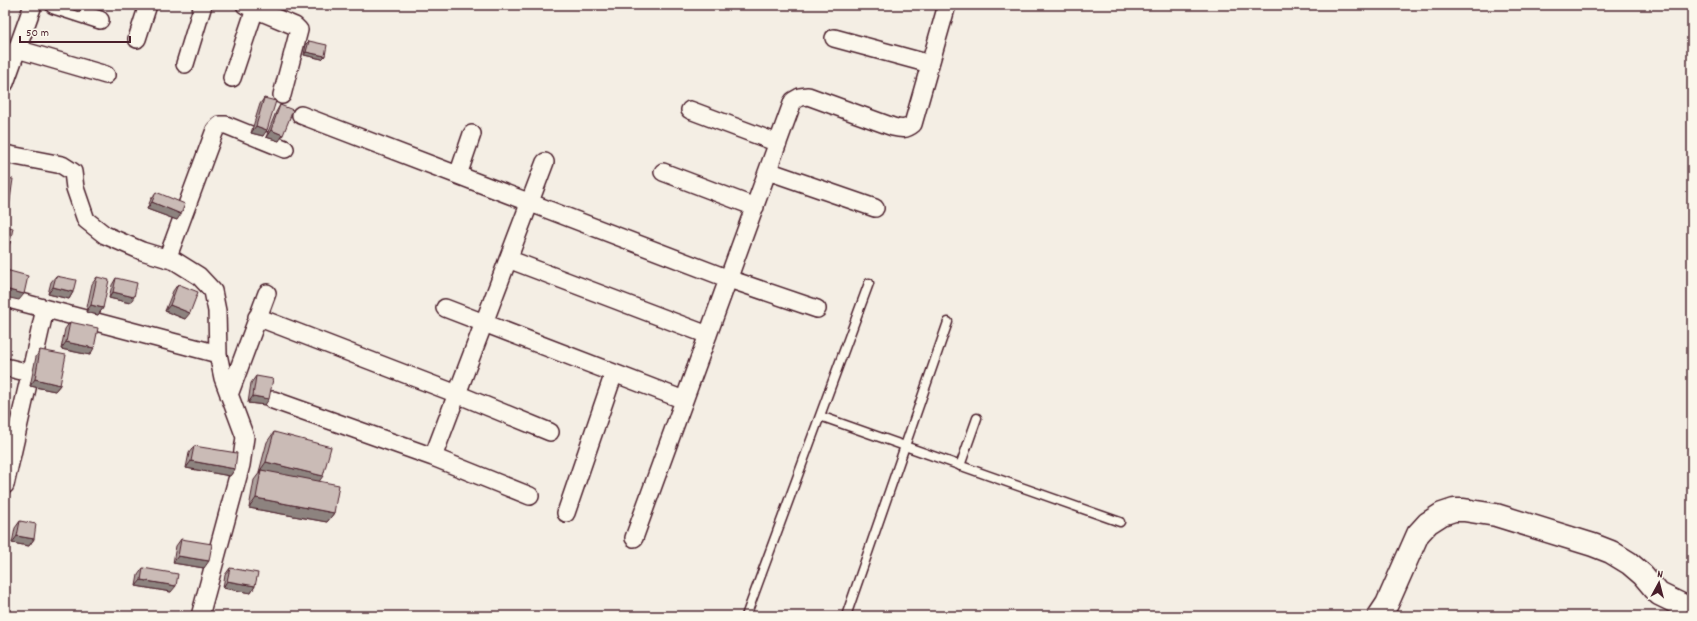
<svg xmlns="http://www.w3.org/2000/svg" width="1697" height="621" viewBox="0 0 1697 621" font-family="Dekko,sans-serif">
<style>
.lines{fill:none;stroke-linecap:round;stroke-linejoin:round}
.lane-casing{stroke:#4a1f2b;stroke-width:11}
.street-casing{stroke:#4a1f2b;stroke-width:20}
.secondary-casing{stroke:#4a1f2b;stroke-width:25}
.lane{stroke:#fbf7ec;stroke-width:8}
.street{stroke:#fbf7ec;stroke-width:17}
.secondary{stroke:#fbf7ec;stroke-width:22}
.wall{fill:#aea19d;stroke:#4a1f2b}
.shaded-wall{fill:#8d837f;stroke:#4a1f2b}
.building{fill:#cabbb6;stroke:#4a1f2b}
</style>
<rect width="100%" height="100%" fill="#f4eee4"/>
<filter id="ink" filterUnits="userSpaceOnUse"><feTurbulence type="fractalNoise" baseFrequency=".025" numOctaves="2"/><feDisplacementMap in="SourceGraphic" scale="8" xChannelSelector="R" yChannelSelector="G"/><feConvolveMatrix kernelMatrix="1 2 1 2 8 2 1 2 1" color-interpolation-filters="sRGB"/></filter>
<g filter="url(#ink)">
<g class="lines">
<g class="lane-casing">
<path id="lane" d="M820,416L1120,522
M960,466L977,418
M746,616L869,283
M846,616L948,322"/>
</g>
<g class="street-casing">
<path id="street" d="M54,5L100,20
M245,5L295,26L299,30L282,95
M834,38L930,64
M137,39L148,5
M17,49L106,75
M185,64L203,5
M232,78L255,9
M5,83L33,5
M690,110L778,143
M301,115L729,279L817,309
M5,154L62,165L73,172L75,188L86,220L105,235L142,251L175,261L199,276L213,291L217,311L218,354L223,378L245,437L241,465L200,616
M768,171L875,208
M663,172L755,207
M458,175L472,134
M167,259L215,130L220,125H226L285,149
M508,259L708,335
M5,298L218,354
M445,308L684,400
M257,317L457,394L550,432
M5,367L30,373
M229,395L267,293
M273,400L433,457L530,496
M433,457L545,162
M5,485L45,309
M566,513L614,373
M634,538L793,101L800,97L808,96L893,127C901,129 906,130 913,124L947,5"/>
</g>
<g class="secondary-casing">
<path id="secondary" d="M1379,616L1387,604L1418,534L1428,523L1442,514L1454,510H1464L1496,515L1593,545L1611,552L1629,563L1643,575L1659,594L1692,610"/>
</g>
<use href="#lane" class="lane"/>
<use href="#street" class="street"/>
<use href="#secondary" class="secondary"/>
</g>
<path class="wall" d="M309,41L325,56L322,59L304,55L306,44Z
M264,98L263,136L251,133L260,104Z
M280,105L279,141L266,137L276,112Z
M156,192L177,220L147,209L151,199Z
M56,276L73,292L69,299L48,294L51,282Z
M97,277L103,308L98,315L86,312L92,284Z
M116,278L130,303L109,298L112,285Z
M178,284L185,319L165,311L173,291Z
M70,322L90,355L61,349L65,329Z
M40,350L60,385L55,391L30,386L36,357Z
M256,376L265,405L248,403L251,383Z
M274,432L319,481L334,513L327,522L249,508L254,480L260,472H259L267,442Z
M194,446L235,469L230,476L186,468L189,453Z
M20,521L34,539L29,546L12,543L15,528Z
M181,539L204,568L173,563L176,546Z
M143,568L171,592L136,586L138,575Z
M230,568L255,586L251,593L223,588L225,575Z"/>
<path class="shaded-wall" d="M62,5H84L79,12L61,6Z
M306,52L325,56L322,59L304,55Z
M256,126L267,130L263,136L251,133Z
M271,130L283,135L279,141L266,137Z
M152,202L181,214L177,220L147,209Z
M5,207H9L5,214Z
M5,242L10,243L6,250H5Z
M53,287L73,292L69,299L48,294Z
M5,289L24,294L19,300L5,297Z
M113,292L134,297L130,303L109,298Z
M91,305L103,308L98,315L86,312Z
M170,305L190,313L185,319L165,311Z
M66,342L94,348L90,355L61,349Z
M35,379L60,385L55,391L30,386Z
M253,396L269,399L265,405L248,403Z
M191,461L235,469L230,476L186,468Z
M266,462L323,476L316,486L261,470L260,472H259Z
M256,498L334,513L327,522L249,508Z
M17,536L34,539L29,546L12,543Z
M178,556L209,561L204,568L173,563Z
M141,580L176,586L171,592L136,586Z
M227,581L255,586L251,593L223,588Z"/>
<path class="building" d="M309,41L327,45L325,56L306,52Z
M264,98L276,101L267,130L256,126Z
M280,105L293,110L283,135L271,130Z
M5,178L13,179L9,207H5Z
M156,192L185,204L181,214L152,202Z
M5,226L13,228L10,243L5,242Z
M6,270L28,276L24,294L5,289V273Z
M56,276L76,280L73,292L53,287Z
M97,277L109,280L103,308L91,305Z
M116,278L137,283L134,297L113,292Z
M178,284L198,292L190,313L170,305Z
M70,322L98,328L94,348L66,342Z
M40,350L66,355L60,385L35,379Z
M256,376L273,379L269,399L253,396Z
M274,432L331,447L323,476L266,462Z
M194,446L237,453L235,469L191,461Z
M261,470L339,485L334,513L256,498Z
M20,521L36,524L34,539L17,536Z
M181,539L212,544L209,561L178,556Z
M143,568L178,574L176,586L141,580Z
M230,568L258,573L255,586L227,581Z"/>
</g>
<rect width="1697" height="621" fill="none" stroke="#fbf7ec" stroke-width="20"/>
<rect x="10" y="10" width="1677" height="601" fill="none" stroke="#4a1f2b" stroke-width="1.5" filter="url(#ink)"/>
<g transform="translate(1659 583) rotate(7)" stroke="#fbf7ec" stroke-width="3" paint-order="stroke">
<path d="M0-3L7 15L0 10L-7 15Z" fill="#4a1f2b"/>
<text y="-6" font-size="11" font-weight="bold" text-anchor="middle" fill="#4a1f2b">N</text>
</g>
<path d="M20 36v6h110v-6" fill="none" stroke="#4a1f2b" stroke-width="2"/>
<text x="26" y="36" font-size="12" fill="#4a1f2b" stroke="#fbf7ec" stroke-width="3" paint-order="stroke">50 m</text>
</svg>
